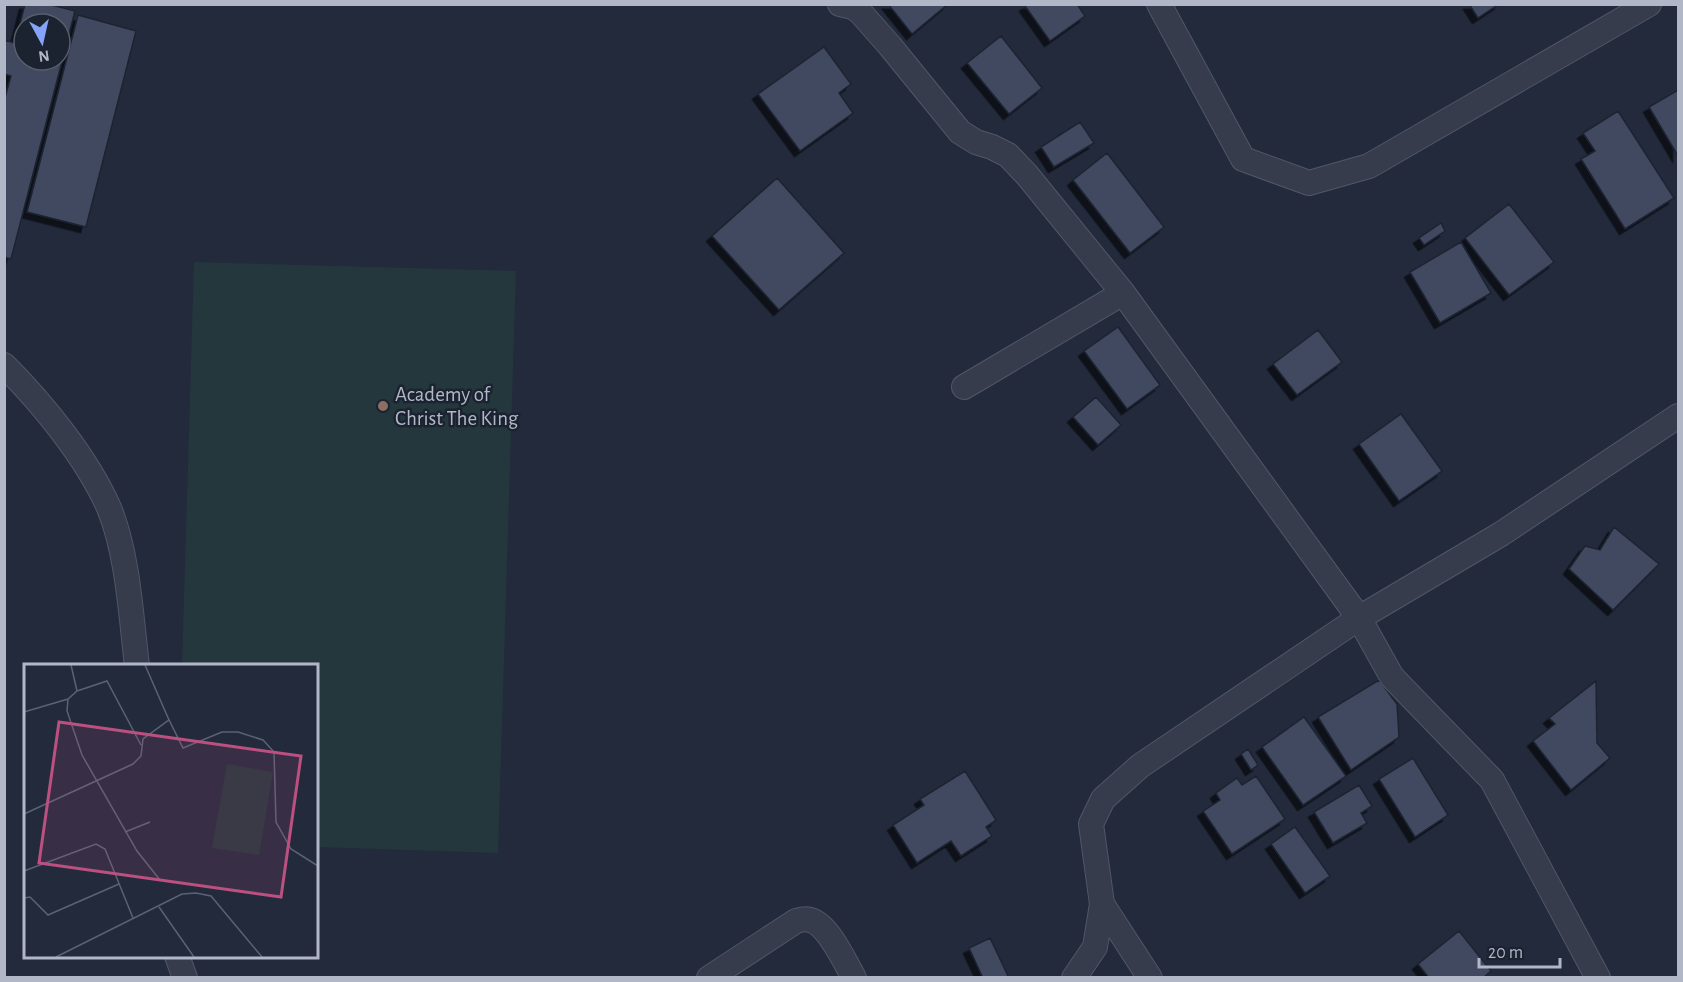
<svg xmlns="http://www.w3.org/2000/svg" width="1683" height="982" viewBox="0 0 1683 982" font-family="'Alegreya Sans',sans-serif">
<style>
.park{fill:#24373d}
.building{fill:#41495e;stroke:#1d2433;stroke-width:1.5;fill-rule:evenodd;filter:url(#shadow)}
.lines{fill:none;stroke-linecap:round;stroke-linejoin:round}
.minor-casing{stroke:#515767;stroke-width:26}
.minor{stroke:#363c4c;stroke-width:24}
.education-dot{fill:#8d6e63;stroke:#1b2230;stroke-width:2}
.labels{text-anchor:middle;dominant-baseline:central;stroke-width:5;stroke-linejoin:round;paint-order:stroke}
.poi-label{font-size:21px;fill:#b1b7c7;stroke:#1b2230;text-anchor:start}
.inset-road{fill:none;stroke:#5b6274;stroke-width:1.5}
.view{fill:#bc5081;fill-opacity:0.15;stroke:#bc5081;stroke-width:3}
.inset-edge{fill:none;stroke:#b1b7c7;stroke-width:3}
</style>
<defs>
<filter id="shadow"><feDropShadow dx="-5.5" dy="5.5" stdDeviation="0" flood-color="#0009"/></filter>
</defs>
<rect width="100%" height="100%" fill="#222a3c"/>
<path class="park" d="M194,262L516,271L498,853L317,847L316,666L182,665Z"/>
<path class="building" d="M25,4H48L75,11L11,259L4,257V101L11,76L4,74V40L15,43ZM24,24H60V60H24Z
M888,4H948L912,34Z
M1028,4H1077L1085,16L1050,41L1025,6Z
M1469,4H1499L1478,18Z
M78,15L136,31L86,227L27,212Z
M1001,36L1042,88L1009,114L967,63Z
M824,47L851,84L839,93L853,113L800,151L758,94Z
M1678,90V156L1649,107Z
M1618,111L1674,198L1625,229L1581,159L1595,151L1583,133Z
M1080,122L1094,143L1054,167L1041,147Z
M1107,153L1164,227L1130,253L1073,180Z
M777,178L844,253L779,310L712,236Z
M1509,204L1554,262L1509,295L1465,238Z
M1441,223L1445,231L1424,245L1419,238Z
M1461,242L1491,293L1440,323L1410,272Z
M1118,327L1160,385L1127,409L1084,351Z
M1318,330L1342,362L1297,395L1273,364Z
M1096,397L1121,425L1098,445L1073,417Z
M1401,414L1442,471L1399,501L1359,444Z
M1614,527L1659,564L1613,610L1569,569L1585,546L1600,550Z
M1379,680L1397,704L1399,737L1351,770L1318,717Z
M1596,681L1597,743L1610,758L1571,790L1533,741L1555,724L1549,718Z
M1304,717L1346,776L1303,805L1262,747Z
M1248,749L1258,765L1251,770L1241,754Z
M1413,758L1448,815L1415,837L1379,779Z
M965,771L996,820L986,827L992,836L961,856L951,841L917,863L893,825L924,805L920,799Z
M1256,776L1285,819L1232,854L1203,811L1220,800L1216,793L1237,778L1242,785Z
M1359,785L1372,806L1361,813L1367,823L1333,843L1314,812Z
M1295,827L1330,876L1305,893L1271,844Z
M1459,931L1491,971L1483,978H1429L1418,964Z
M990,938L1009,978H983L969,948Z"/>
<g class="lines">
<g class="minor-casing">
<path id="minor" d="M840,4L853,7L860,12L890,46L960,132L976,142L992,147L1008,155L1027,175L1123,293L1359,618L1392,677L1492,780L1598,978
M1159,4L1243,159L1309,183L1369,166L1649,4
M4,365C43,404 87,458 109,508C128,554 131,616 137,666
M964,387L1123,293
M1102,904L1150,978
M177,956L185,978
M709,978L796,921C800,920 806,918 810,920C828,924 845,962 854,978
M1074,978L1095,947L1102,904L1091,824L1103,799L1140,766L1359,618L1501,534L1678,416"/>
</g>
<use href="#minor" class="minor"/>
</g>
<circle class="education-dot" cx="383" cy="406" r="6"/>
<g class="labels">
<g class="poi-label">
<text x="395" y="394">Academy of<tspan x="395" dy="24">Christ The King</tspan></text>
</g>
</g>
<g transform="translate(24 664)">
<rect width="294" height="294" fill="#222a3c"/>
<path d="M203,100L249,108L235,191L188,184Z" fill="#24373d"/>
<path class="inset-road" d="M121,1L145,56M53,27L83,17L117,81M44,35L43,47L58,91L113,187L136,216M0,48L44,35L53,27L47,1M0,150L109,100L117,92L119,75L145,56L159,84L198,68H214L239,76L250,88L252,158L267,185L294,202M101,168L126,158M0,207L72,180L81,185L109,254M0,234L6,233L24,251L95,220M135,243L170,293M32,293L158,230L172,229L187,232L238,293"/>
<path class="view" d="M35,58L277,92L257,233L15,199Z"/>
<rect width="294" height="294" class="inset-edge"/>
</g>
<rect width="1683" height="982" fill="none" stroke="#b1b7c7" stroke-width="12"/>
<g transform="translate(42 42) rotate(172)"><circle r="28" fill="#1b2230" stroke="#575e6c" stroke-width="1.5"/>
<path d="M0-4.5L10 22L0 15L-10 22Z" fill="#85a4f9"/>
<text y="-9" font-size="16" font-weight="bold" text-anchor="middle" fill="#b1b7c7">N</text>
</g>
<path d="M1479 958v9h81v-9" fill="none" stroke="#b1b7c7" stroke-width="3"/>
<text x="1488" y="958" font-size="18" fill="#b1b7c7" stroke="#1b2230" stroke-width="4.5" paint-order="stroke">20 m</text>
</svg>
